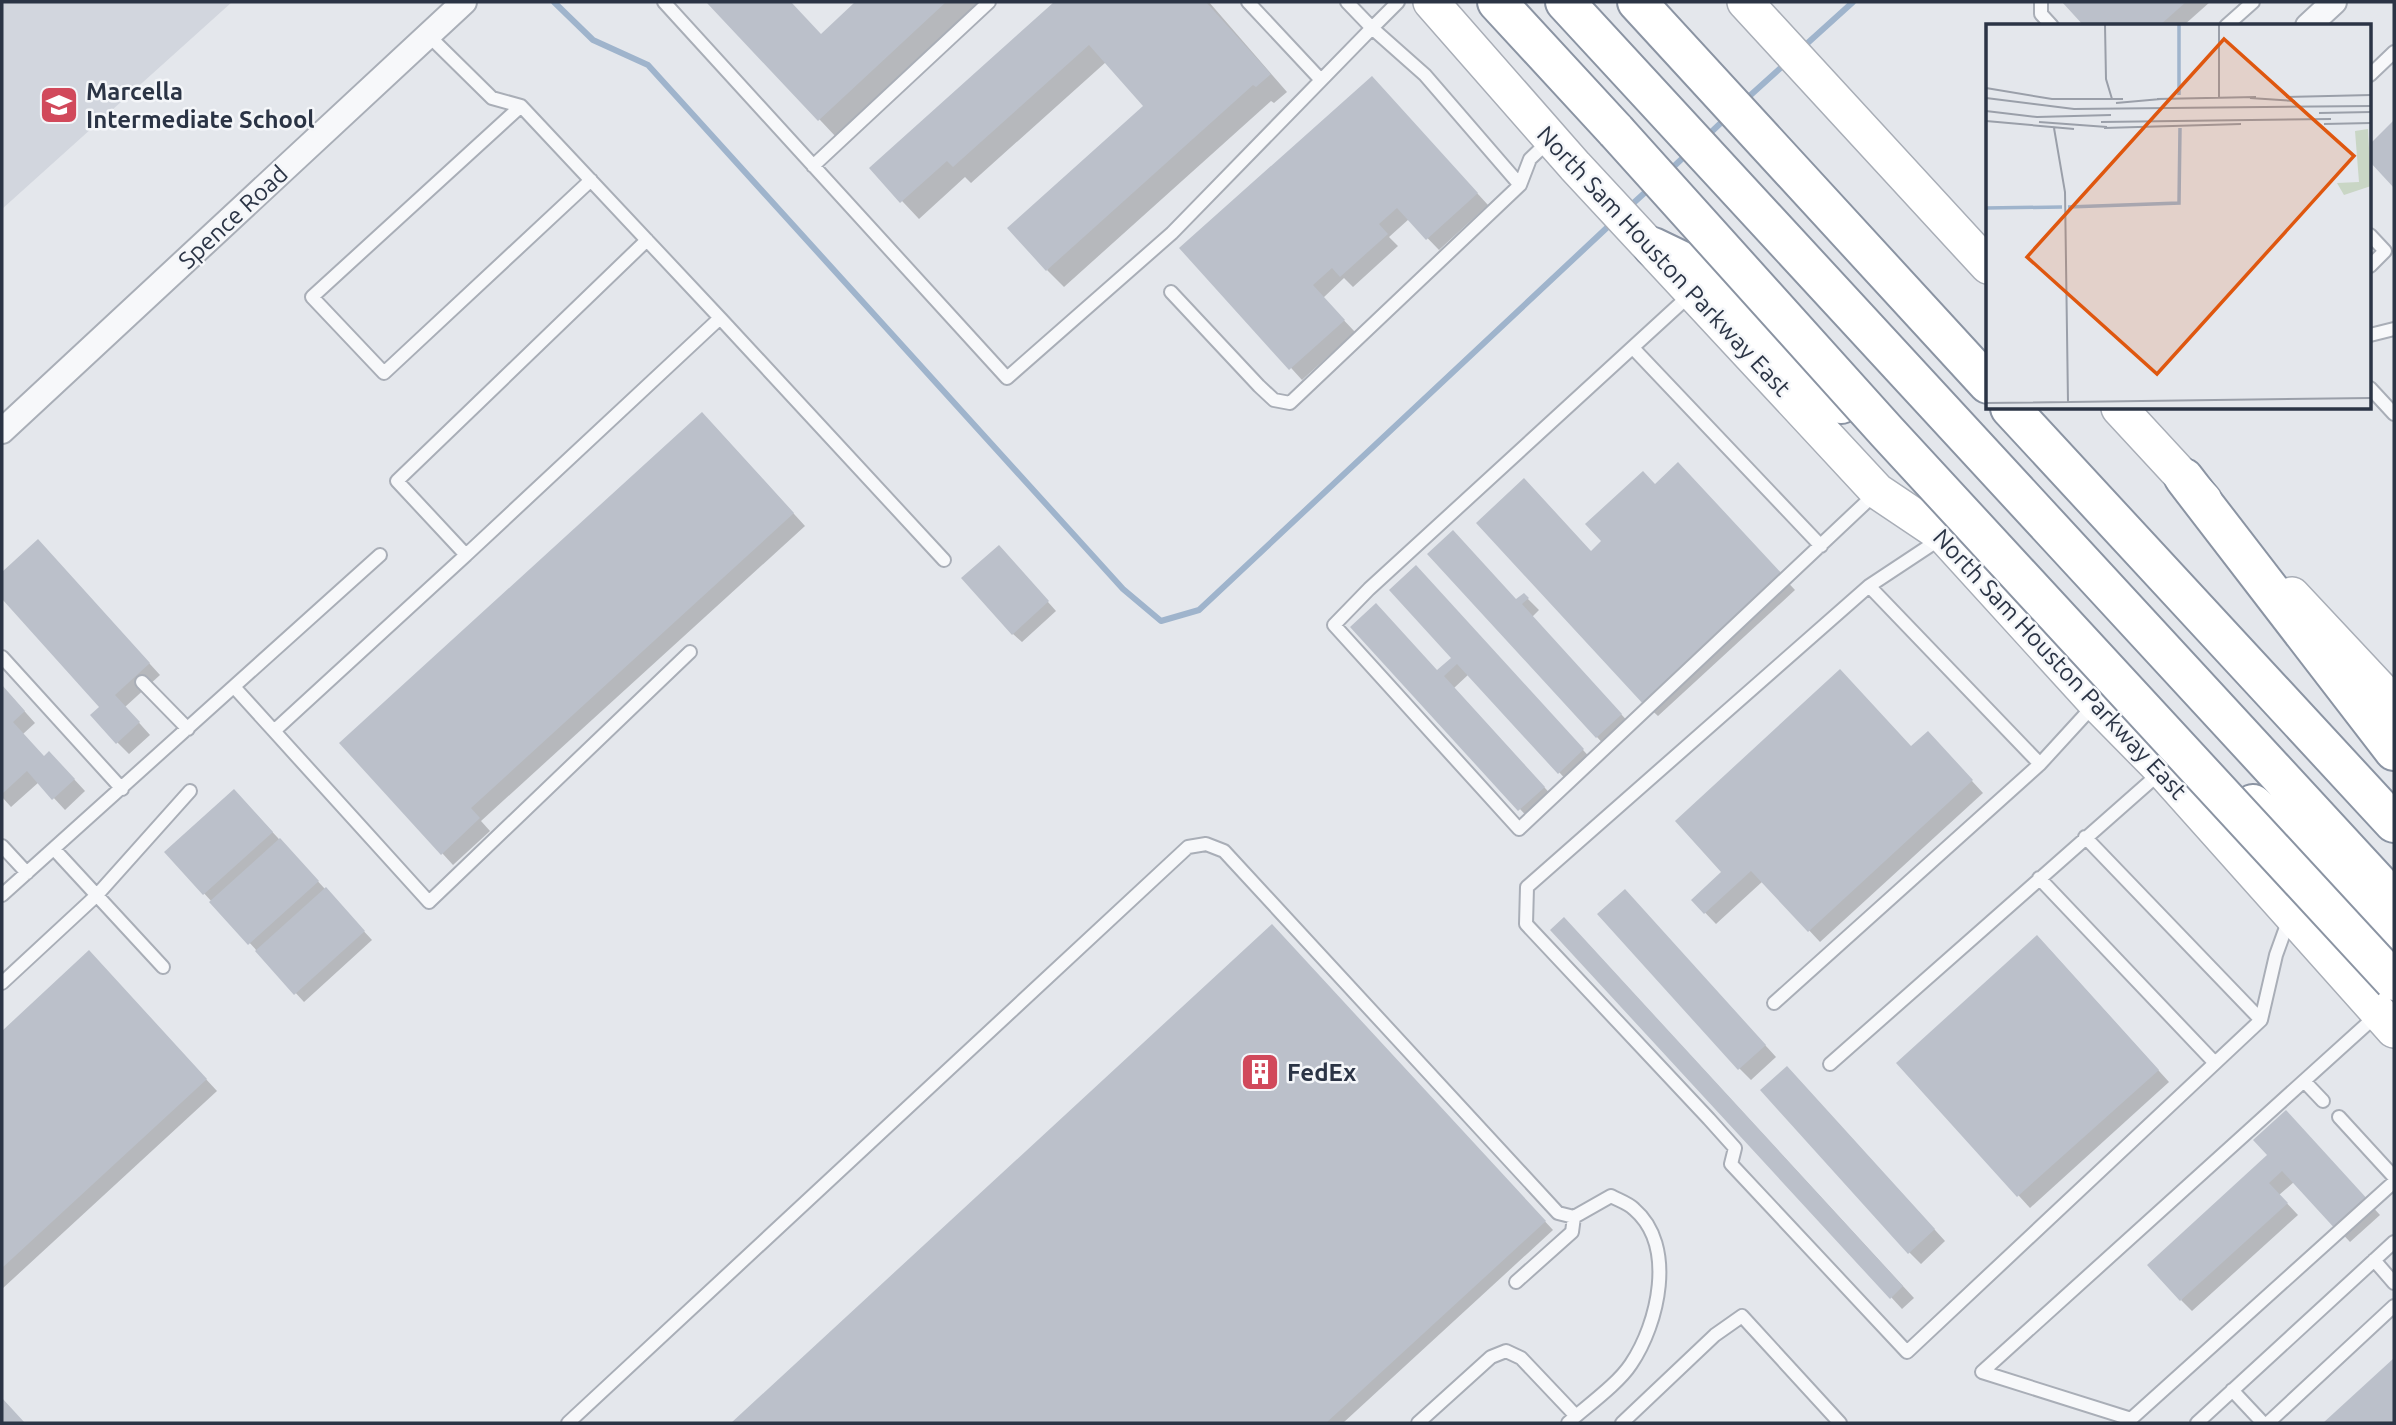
<svg xmlns="http://www.w3.org/2000/svg" width="2396" height="1425" viewBox="0 0 2396 1425" font-family="Ubuntu,sans-serif">
<style>
.built{fill:#d2d6de}
.shadow{fill:#0003}
.lines{fill:none;stroke-linecap:round;stroke-linejoin:round}
.stream{stroke:#9fb4cc;stroke-width:6}
.building{fill:#bbc0ca}
.service-casing{stroke:#a9aeb7;stroke-width:16}
.minor-casing{stroke:#a9aeb7;stroke-width:28}
.secondary-casing{stroke:#a9aeb7;stroke-width:38}
.motorway-casing{stroke:#8b94a3;stroke-width:42}
.service{stroke:#f7f8fa;stroke-width:12}
.minor{stroke:#f7f8fa;stroke-width:24}
.secondary{stroke:#fff;stroke-width:35}
.motorway{stroke:#fff;stroke-width:38}
.motorway-bridge-casing{stroke:#8b94a3;stroke-width:42;stroke-linecap:butt}
.motorway-bridge{stroke:#fff;stroke-width:38}
.labels{text-anchor:middle;dominant-baseline:central;stroke-width:5;stroke-linejoin:round;paint-order:stroke}
.poi-label{font-size:24px;font-weight:bold;fill:#2b3445;stroke:#f4f6f9;text-anchor:start}
.street-label{font-size:24px;fill:#2b3445;stroke:#f4f6f9}
.inset-river{fill:none;stroke:#9fb4cc;stroke-width:3.5}
.inset-road{fill:none;stroke:#9a9fa9;stroke-width:2}
.view{fill:#df570f;fill-opacity:0.15;stroke:#df570f;stroke-width:3.5}
.inset-edge{fill:none;stroke:#2b3445;stroke-width:3.5}
</style>
<rect width="100%" height="100%" fill="#e4e7ec"/>
<path class="built" d="M2,2H232L2,209Z"/>
<path class="shadow" d="M709,2H790L821,36L858,2H981L836,137Z
M1056,2H1209L1287,92L1274,103L1271,101L1064,287L1047,270L1146,106L1106,62L971,183L965,177L919,219L871,168Z
M2064,2H2210L2183,26H2086Z
M1383,90L1488,205L1439,250L1409,219L1389,237L1398,246L1353,287L1344,278L1323,298L1355,332L1302,380L1182,248Z
M714,426L805,526L481,821L490,831L453,865L342,743Z
M1689,476L1795,590L1658,716L1646,705L1655,485Z
M38,541L160,675L125,707L150,735L129,754L117,742L101,707L2,597V574Z
M1429,554L1517,601L1524,595L1539,610L1532,617L1632,726L1608,749Z
M1007,556L1056,611L1022,642L1013,634Z
M1427,579L1594,762L1570,784L1469,674L1454,688L1555,799L1531,821L1352,627L1438,672L1454,658Z
M2,686L35,723L23,734L44,758L61,765L85,791L65,810L39,782L11,807L2,797Z
M1939,745L1983,793L1820,942L1763,881L1716,924L1693,900Z
M242,799L372,940L304,1002L166,852Z
M1636,903L1776,1057L1751,1080L1739,1068Z
M1272,926L1553,1230L1343,1423H733Z
M1576,931L1914,1298L1902,1309L1891,1297Z
M2049,949L2169,1082L2030,1208L1898,1063Z
M89,953L217,1091L2,1289V1033Z
M1798,1079L1945,1241L1921,1264L1909,1252Z
M2297,1124L2380,1215L2350,1242L2294,1182L2279,1195L2298,1215L2192,1311L2181,1300Z
M2394,1360V1423H2325Z"/>
<g class="lines">
<path class="stream" d="M554,2L593,40L648,65L1123,589L1161,621L1199,610L1613,222
M1801,49L1853,2
M1744,101L1785,64
M1706,137L1726,118
M1670,170L1687,154
M1628,208L1651,187"/>
</g>
<path class="building" d="M706,2H791L821,34L855,2H946L818,121Z
M1054,2H1206L1271,74L1256,87L1253,85L1046,271L1007,228L1143,106L1089,45L953,167L947,161L900,203L869,168Z
M2062,2H2186L2159,26H2084Z
M1372,76L1478,193L1426,240L1397,208L1379,224L1388,234L1340,277L1332,268L1313,285L1345,320L1289,370L1179,248Z
M2394,120V188L2370,162V144Z
M702,412L794,513L471,808L480,818L441,855L339,743Z
M1678,462L1785,577L1645,706L1476,523L1524,478L1591,551L1601,541L1585,524L1643,471L1655,484Z
M1453,530L1516,599L1524,593L1529,598L1522,604L1622,714L1596,738L1427,554Z
M38,539L150,663L115,695L140,722L116,744L90,715L99,707L2,599V572Z
M999,545L1049,601L1012,635L961,578Z
M1416,565L1584,749L1558,774L1457,664L1444,676L1545,787L1518,811L1350,627L1376,603L1437,670L1451,658L1389,590Z
M1840,669L1911,746L1928,731L1973,780L1808,932L1751,871L1704,914L1691,900L1721,872L1675,821Z
M2,685L25,711L13,722L44,756L49,751L75,779L52,800L27,771L2,794Z
M234,789L273,832L203,895L164,852Z
M280,838L319,881L248,945L209,902Z
M326,887L365,931L294,995L255,951Z
M1625,889L1766,1045L1738,1070L1597,914Z
M1564,917L1903,1286L1890,1299L1550,930Z
M1272,924L1546,1221L1326,1423H731Z
M2037,935L2159,1070L2017,1197L1896,1063Z
M89,950L207,1079L2,1268V1031Z
M1787,1066L1935,1229L1908,1254L1760,1090Z
M2286,1110L2370,1202L2338,1232L2282,1171L2269,1183L2288,1203L2180,1301L2147,1265L2267,1155L2253,1140Z
M2394,1358V1421L2323,1423Z
M2,1398L25,1423H2Z"/>
<g class="lines">
<g class="service-casing">
<path id="service" d="M664,2L1007,378L1172,233L1372,28L1425,75L1520,185
M1248,2L1321,80
M1347,2L1372,28L1398,2
M2041,2V14L2052,26
M2226,26L2253,2
M428,35L492,98L521,106L720,318
M2370,75L2394,52
M521,106L312,297L384,373L591,180
M813,166L989,2
M2370,235L2385,251L2370,266
M647,240L397,481L466,555L720,318L944,560
M1171,292L1259,386L1274,400L1290,403L1520,185L1530,159L1551,139
M1692,293L1369,589L1334,625L1519,829L1877,492
M2370,335L2394,329
M1633,348L1821,546
M2370,388L2394,414
M1940,539L1869,586L1527,887L1526,924L1709,1119L1735,1148L1731,1164L1907,1352L2261,1020L2276,955L2289,919
M466,555L274,731L429,902L690,652
M1869,586L2040,764
M2,657L122,789
M142,682L188,729
M235,688L274,731
M2085,837L2261,1020
M2,846L27,873
M54,849L163,967
M2039,878L2215,1063
M2,895L380,555
M2,983L97,895L190,791
M1774,1003L2040,764L2094,705
M2378,1014L1982,1372L2131,1419L2394,1182
M1830,1064L2162,771
M2304,1081L2323,1101
M2339,1117L2394,1177
M2374,1260L2394,1283
M1516,1282L1572,1232L1574,1217
M2232,1390L2263,1423
M568,1423L1188,847L1206,844L1224,851L1558,1213L1574,1217L1611,1196C1618,1200 1628,1203 1634,1209C1677,1246 1658,1324 1631,1364C1618,1384 1587,1406 1568,1423
M1418,1423L1491,1357L1506,1351L1521,1358L1576,1416
M1622,1423L1715,1335L1742,1316L1840,1423
M2197,1423L2394,1242
M2268,1423L2394,1306"/>
</g>
<g class="minor-casing">
<path id="minor" d="M2308,26L2334,2
M2,431L464,2"/>
</g>
<g class="secondary-casing">
<path id="secondary" d="M1431,2L1575,166L1877,491L1944,536L2096,703L2162,770L2394,1030
M1745,2L1988,266
M2119,408L2204,500
M2292,595L2394,704"/>
</g>
<g class="motorway-casing">
<path id="motorway" d="M1497,2L1616,131
M1565,2L2394,900
M1637,2L1988,384
M1653,247L1705,272L1841,404
M2010,408L2394,823
M2184,478L2394,751
M2253,804L2394,940"/>
</g>
<use href="#service" class="service"/>
<use href="#minor" class="minor"/>
<use href="#secondary" class="secondary"/>
<use href="#motorway" class="motorway"/>
<g class="motorway-bridge-casing">
<path id="motorway-bridge" d="M1616,131L1887,432L2394,981"/>
</g>
<use href="#motorway-bridge" class="motorway-bridge"/>
</g>
<defs>
<g id="school-square" transform="scale(2.0125)"><rect x="-9" y="-9" width="18" height="18" rx="4" fill="#d1495b" stroke="#f4f6f9"/><path d="M0-5L7-2L0 1L-7-2ZM-4 1L0 2.5L4 1V4Q0 6-4 4Z" fill="#fff"/></g>
<g id="building-square" transform="scale(2.0125)"><rect x="-9" y="-9" width="18" height="18" rx="4" fill="#d1495b" stroke="#f4f6f9"/><path d="M-4-6H4V6H1V3H-1V6H-4ZM-2.5-4.3h1.7v1.8h-1.7ZM.8-4.3h1.7v1.8H.8ZM-2.5-1h1.7V.8h-1.7ZM.8-1h1.7V.8H.8Z" fill="#fff"/></g>
</defs>
<g fill-rule="evenodd">
<use href="#school-square" x="59" y="105"/>
<use href="#building-square" x="1260" y="1072"/>
</g>
<g class="labels">
<g class="poi-label">
<text x="86" y="91">Marcella<tspan x="86" dy="28">Intermediate School</tspan></text>
<text x="1287" y="1072">FedEx</text>
</g>
<g class="street-label">
<text transform="translate(233 217) rotate(-43)">Spence Road</text>
<text transform="translate(1664 261) rotate(47)">North Sam Houston Parkway East</text>
<text transform="translate(2060 664) rotate(47)">North Sam Houston Parkway East</text>
</g>
</g>
<g transform="translate(1986 24)">
<rect width="385" height="385" fill="#e4e7ec"/>
<path d="M382,105L385,162L358,171L351,159L373,158L369,107Z" fill="#c9d6c5"/>
<path class="inset-river" d="M193,1V71M82,183L193,179L194,104M0,184L76,183"/>
<path class="inset-road" d="M119,1L120,55L126,75M233,1V74M0,64L66,75H137M300,73L385,71M0,74L88,85L385,82M264,74L309,77M171,75L270,73M130,79L175,75M0,87L51,93L125,91M333,89L385,88M0,97L88,105M53,98L121,103M115,98L345,95M338,100L385,99M68,104L79,168L82,378M118,104L255,100M0,379L385,374"/>
<path class="view" d="M238,15L368,132L171,350L41,233Z"/>
<rect width="385" height="385" class="inset-edge"/>
</g>
<rect width="2396" height="1425" fill="none" stroke="#2b3445" stroke-width="7"/>
</svg>
